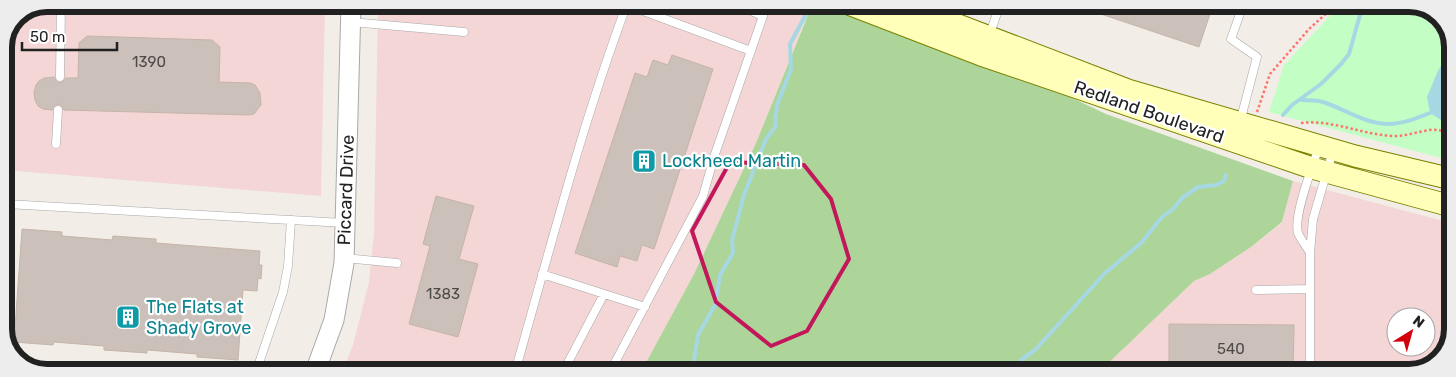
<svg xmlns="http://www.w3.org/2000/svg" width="1456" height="377" viewBox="0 0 1456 377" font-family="Rubik,sans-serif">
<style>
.commercial{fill:#f4d6d6;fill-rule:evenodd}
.forest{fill:#add599}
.park{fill:#c3fec4}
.water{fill:#a5d8e3}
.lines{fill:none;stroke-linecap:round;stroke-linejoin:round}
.stream{stroke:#a5d8e3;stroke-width:4}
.building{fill:#cbc0ba;stroke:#c6b4a8}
.service-casing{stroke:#a8a8a8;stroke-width:9}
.tertiary-casing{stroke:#a8a8a8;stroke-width:21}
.secondary-casing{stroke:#798100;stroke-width:23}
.path{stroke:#ff736c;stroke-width:2.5;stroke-dasharray:2.5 2.5;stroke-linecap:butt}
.service{stroke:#fff;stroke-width:8}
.tertiary{stroke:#fff;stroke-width:19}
.secondary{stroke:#ffffb9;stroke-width:21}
.marked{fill:none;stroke:#c2185b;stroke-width:4;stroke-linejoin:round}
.labels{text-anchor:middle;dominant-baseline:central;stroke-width:4.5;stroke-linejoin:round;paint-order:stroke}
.number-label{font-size:15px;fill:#4c4947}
.street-label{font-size:18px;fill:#212121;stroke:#fff}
.culture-label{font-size:18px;fill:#0d838f;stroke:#fff;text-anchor:start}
.rim{fill:none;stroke:#212121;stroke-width:6}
</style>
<rect width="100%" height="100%" fill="#f2eee7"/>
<path class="commercial" d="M48,4H325L321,196L4,170V47L17,16Z
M378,4L800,5L810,8L756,143L694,274L641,372H363L344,368L353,345L369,282L374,232Z
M1293,181L1451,223L1444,350L1435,364L1409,373H1098L1194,281L1210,274L1251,247L1282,223ZM1396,317H1426V347H1396Z"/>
<path class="forest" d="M812,5H854L981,55L1106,114L1293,181L1282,222L1251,247L1210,274L1194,281L1098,373L641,372L694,274L756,143Z"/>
<path class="park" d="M1340,5H1419L1442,19L1452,45V161L1269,112L1284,65Z"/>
<path class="water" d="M1452,45V119L1441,120L1430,113L1427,97L1437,73Z"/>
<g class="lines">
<path class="stream" d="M1301,100C1308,100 1316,100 1323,102C1345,109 1365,124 1389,124C1403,124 1417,118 1430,113
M1283,115L1292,105L1321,84L1341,64L1349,54L1360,15L1367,5
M692,373L698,335L715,305L720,275L733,253L732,240L744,195L766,139L775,127L777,105L791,69L790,44L811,5
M1013,373L1018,367L1021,360L1035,350L1105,273L1141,243L1162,217L1173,209L1182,198L1198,187L1216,185L1224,181L1226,175"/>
</g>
<path class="building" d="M1081,5H1213L1199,47L1080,7Z
M87,36L212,40L220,47L219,82L250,83L255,85L260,93L261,105L254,114L248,115L64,110L61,106L58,104L54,107L52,110L43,109L38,106L35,100L34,93L36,85L39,81L44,78L54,77L57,82L60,83L66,78H78L79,43Z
M672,55L713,69L654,249L642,245L637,261L620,256L617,267L575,253L635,73L647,77L653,60L668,65Z
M436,196L474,206L459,259L478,264L458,337L409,324L430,246L423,244Z
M22,229L62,232V236L112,240L113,236L156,239V243L260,251L259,265H262L261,279L258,278L257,291L243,290L238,360L197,357V354L147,350V353L104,350V346L54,342L53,345L14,342Z
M1169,324L1294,325L1293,373H1169Z"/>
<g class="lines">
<g class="service-casing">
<path id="service" d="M627,5L751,51
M351,22L464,32
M989,36L1000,5
M60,77L61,4
M1240,122L1257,57L1231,39L1243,5
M56,144L58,110
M4,231L6,204L345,223
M1310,253C1307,247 1301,240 1298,233C1293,216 1313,165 1319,147
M344,258L397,263
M542,274L645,307
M1256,290L1310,289
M35,371L47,372
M256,372L283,292L288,266L291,220
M515,372C550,249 582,124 627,4
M563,372L604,294
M610,372L703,196L714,157L763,16L735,4
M1310,373V253L1313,219L1333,151"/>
</g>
<g class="tertiary-casing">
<path id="tertiary" d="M315,372L334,320L344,263L351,4"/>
</g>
<g class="secondary-casing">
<path id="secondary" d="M851,5L981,55L1312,168L1451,206
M906,5L1128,90L1355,156L1452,179"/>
</g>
<path class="path" d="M1257,112L1270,74L1309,29L1330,10L1333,5
M1301,123C1332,119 1362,135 1394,136C1406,136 1417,132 1429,130C1436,129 1444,131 1452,133"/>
<use href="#service" class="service"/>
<use href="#tertiary" class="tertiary"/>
<use href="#secondary" class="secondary"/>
</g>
<path class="marked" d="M730,162L804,165L831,199L849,259L807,331L771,346L716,302L692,231Z"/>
<defs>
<g id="building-square" transform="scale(1.25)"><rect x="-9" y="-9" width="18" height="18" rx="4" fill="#0f9aa8" stroke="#fff"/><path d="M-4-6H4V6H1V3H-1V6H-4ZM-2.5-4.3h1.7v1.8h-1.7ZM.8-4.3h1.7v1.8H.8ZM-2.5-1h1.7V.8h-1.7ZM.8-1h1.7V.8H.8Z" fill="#fff"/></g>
</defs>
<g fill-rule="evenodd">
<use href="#building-square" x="644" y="161"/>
<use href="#building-square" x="128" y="317"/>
</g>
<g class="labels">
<g class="number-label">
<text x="149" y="62">1390</text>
<text x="443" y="294">1383</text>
<text x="1231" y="349">540</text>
</g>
<g class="street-label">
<text transform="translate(1149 112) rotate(19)">Redland Boulevard</text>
<text transform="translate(346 190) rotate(-88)">Piccard Drive</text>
</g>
<g class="culture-label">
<text x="662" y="161">Lockheed Martin</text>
<text x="146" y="307">The Flats at<tspan x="146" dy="21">Shady Grove</tspan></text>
</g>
</g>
<path d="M0 0H1456V377H0ZM47 12H1409A35 35 0 0 1 1444 47V329A35 35 0 0 1 1409 364H47A35 35 0 0 1 12 329V47A35 35 0 0 1 47 12Z" fill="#ededed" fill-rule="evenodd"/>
<path class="rim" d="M47 12H1409A35 35 0 0 1 1444 47V329A35 35 0 0 1 1409 364H47A35 35 0 0 1 12 329V47A35 35 0 0 1 47 12Z"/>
<g transform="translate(1411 332) rotate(37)"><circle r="24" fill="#ffffff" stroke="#a6a6a6"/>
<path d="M0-4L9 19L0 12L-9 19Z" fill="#d3000b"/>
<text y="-8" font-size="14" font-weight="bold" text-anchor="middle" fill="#212121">N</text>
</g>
<path d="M22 42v8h95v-8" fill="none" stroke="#212121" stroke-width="2.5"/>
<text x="30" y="42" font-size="15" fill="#212121" stroke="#ffffff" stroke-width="4" paint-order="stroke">50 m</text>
</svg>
